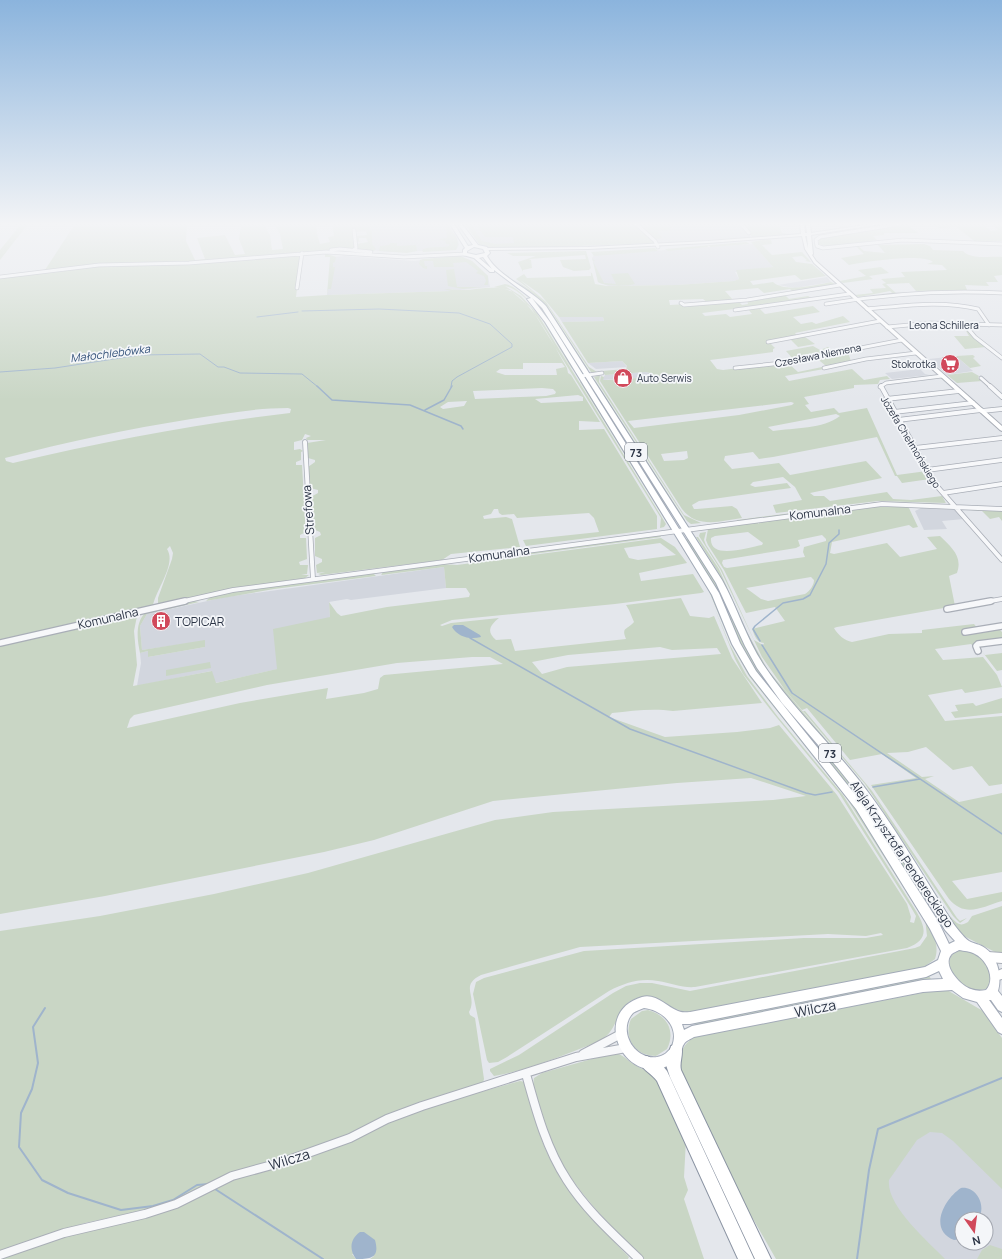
<svg xmlns="http://www.w3.org/2000/svg" width="1002" height="1259" viewBox="0 0 1002 1259" font-family="Manrope,sans-serif">
<style>
.built{fill:#d2d6de;fill-rule:evenodd}
.green{fill:#c9d6c5;fill-rule:evenodd}
.water{fill:#9fb4cc}
.lines{fill:none;stroke-linecap:round;stroke-linejoin:round}
.stream-far2{stroke:#9fb4cc;stroke-width:1}
.stream-far1{stroke:#9fb4cc;stroke-width:1.5}
.stream{stroke:#9fb4cc;stroke-width:2}
.street-far3-casing{stroke:#a9aeb7;stroke-width:4.5}
.street-far2-casing{stroke:#a9aeb7;stroke-width:5.5}
.street-far1-casing{stroke:#a9aeb7;stroke-width:8}
.street-casing{stroke:#a9aeb7;stroke-width:10}
.secondary-casing{stroke:#a9aeb7;stroke-width:2}
.primary-casing{stroke:#a3abb8;stroke-width:2}
.highway-casing{stroke:#8b94a3;stroke-width:2}
.street-far3{stroke:#f7f8fa;stroke-width:3}
.street-far2{stroke:#f7f8fa;stroke-width:4}
.street-far1{stroke:#f7f8fa;stroke-width:5.5}
.street{stroke:#f7f8fa;stroke-width:8}
.secondary{fill:#fff;fill-rule:evenodd}
.primary{fill:#fff;fill-rule:evenodd}
.highway{fill:#fff;fill-rule:evenodd}
.labels{text-anchor:middle;dominant-baseline:central;stroke-width:3.5;stroke-linejoin:round;paint-order:stroke}
.far-street-label{font-size:10px;fill:#2b3445;stroke:#f4f6f9}
.far-poi-label{font-size:10px;fill:#2b3445;stroke:#f4f6f9;text-anchor:end}
.far-water-label{font-size:11px;font-style:italic;fill:#34527a;stroke:#f4f6f9}
.shield{fill:#f4f6f9;stroke:#676e7b;stroke-width:1}
.shield-label{font-size:11px;font-weight:bold;fill:#2b3445}
.street-label{font-size:12px;fill:#2b3445;stroke:#f4f6f9}
.poi-label{font-size:12px;fill:#2b3445;stroke:#f4f6f9;text-anchor:start}
.near-street-label{font-size:14px;fill:#2b3445;stroke:#f4f6f9}
</style>
<rect width="100%" height="100%" fill="#e4e7ec"/>
<path class="built" d="M368,224H447L457,238L459,245L456,250L388,252L371,250Z
M465,224H478L516,232L517,247L490,248L480,245Z
M637,224H739L751,237L659,243Z
M753,244L773,267L735,272L739,279L734,281L677,285L608,286L598,282L592,258L594,255Z
M345,256L414,261L460,256L472,261L488,276L490,287L460,290L446,289L452,290L451,291L327,295L332,257Z
M827,277L831,282L795,288L778,285Z
M559,317H603L604,321L562,322Z
M956,356L973,371L947,375L929,359Z
M622,361L627,367L596,369L588,363Z
M920,369L925,374L929,375L892,379L885,373Z
M646,372L650,373L652,377L602,380L605,375Z
M921,508L956,510L964,519L942,521L947,529L924,530L915,511Z
M444,567L446,588L351,600L347,599L329,602L330,617L278,669L215,683L211,671L137,686L141,663L140,653L148,651V657L205,647L204,641L142,650L140,626L147,614L226,597Z
M1002,1086V1259H867L885,1137ZM962,1219H986V1243H962Z"/>
<path class="green" d="M21,224H28L0,260V250Z
M75,224H187L186,241L195,260L205,259L197,238L225,235L235,255L245,254L239,239L241,224L264,225L270,235L272,250L283,249L280,234L274,224H316L317,234L320,244L330,242L328,237L334,236L332,224H369L370,230H372V244L376,249L374,251L357,249V244L368,242L366,238H359V241H362L356,242V236L367,235L366,231L356,232L355,248H341L325,251L249,257H255L256,261V258L301,254L296,297L327,295L330,257H325V253L336,257L335,262L333,263V267H335L331,289H328L327,295L451,291L444,289C450,289 456,290 462,290C478,290 493,285 508,290C532,299 554,346 567,368L568,373L571,375L600,422L579,421V430L604,429L657,516V529L526,546L523,540L599,532L594,518L589,513L517,518L514,514L502,515L499,513L498,509H494L491,514L483,516L484,519L506,517L512,519L520,547L451,554L442,560L321,575L318,574L325,572L317,573L316,565L322,562V559L315,556V538L321,535L320,532L313,529L311,497L318,493V490L310,488L308,467L315,462V460L308,458L307,443L326,440H307L306,438L311,436L305,434L302,440L294,442V450L300,449L303,451L301,452V460L296,462V465H302L306,532L300,535V538H306L307,559L299,562L300,565H308L307,574L301,575H309L305,578L232,589L158,605V598L172,559L173,553L170,546L167,549C177,564 155,591 153,606L0,641V277L58,272L98,266L43,273ZM523,363H562L565,367L556,369L557,375H505L496,372L500,369H523ZM542,388L553,389L556,392L555,394L546,396L475,399L473,391ZM578,395L583,397V401L541,403L535,399ZM467,401L464,406L443,409L440,407L448,402ZM288,408L291,409L290,413C197,424 105,441 13,463L6,461L5,458C67,442 128,429 191,419C223,414 255,408 288,408Z
M444,224H447C453,233 462,240 456,250L423,252L422,250C427,246 442,248 449,246V244H446L445,241L438,239L447,238L446,226H444Z
M465,224H471L482,241L496,244L514,243L513,237H485L475,224H634L655,243L554,247H587H586L495,249L551,247L489,248L479,244Z
M637,224H668L672,230L657,231L662,238L654,240Z
M743,224H778L782,233L789,234L752,237Z
M906,224H911L908,225L918,233H884V235L873,236L877,240L833,247L819,245V238Z
M926,224H982L991,231L998,230L991,225L1000,224L1002,225V241H974L957,227L939,228L934,225Z
M769,239H771L767,240H771L772,244L762,245L772,255L802,252L811,262L805,261L807,260L802,256L792,257L796,262L812,264L826,276L801,280L795,275L750,281L753,285L773,282C785,293 816,285 831,282L837,285L794,293L790,289L764,293L758,288L725,291L734,301L708,303L703,299L669,300L670,305L738,301L742,305L748,304L747,300L785,295L789,299L808,296L813,299L702,313L705,316L726,314L730,317L752,314L748,309L759,308L765,314L813,306L820,312L793,317L801,324L812,322L816,324L843,316L850,322L795,333L798,337L769,342L775,348L773,349V352L710,360L717,369L723,370L787,362L798,372L822,367L824,369L785,376L789,381L852,369L864,380L887,376L890,379L880,380L878,384L854,385V388L804,397L809,404L805,405L811,412L834,408L839,413L867,408L897,475L927,471L930,479L902,483L897,476H895L877,437L773,457L759,459L753,452L725,456L724,460L732,469L779,463L790,475L866,461L882,478L810,493L814,496H824L830,501L887,492L893,499L911,500L942,496L946,503L878,501L776,513L773,505L802,500L795,487L783,477L753,482L750,485L755,487L787,483L791,488L699,501L692,505L694,509H697L732,506L737,509L742,518C721,521 697,529 682,509L600,381L601,376L604,377L603,380H608L652,377L650,373L646,372L605,375L602,371L626,369L627,366L622,361L588,363L562,322L604,321L603,317H559L540,294L520,280L546,302L589,367L597,372H591L549,308L537,295L548,307L588,369L587,370L543,303L515,280L536,294L516,279L524,274L527,278L591,276V273L588,272L592,273L595,284L607,286L677,285L734,281L739,279L736,270L773,267L751,242ZM791,402L794,403L792,405L739,415L634,428L628,421ZM836,414L840,416C823,429 794,428 773,431L768,427ZM687,451L688,458L684,460L664,461L661,454Z
M746,242L750,244L711,247L707,245L708,247L668,251L665,249Z
M390,243H397V246L416,245L417,251L407,253L379,251L380,246L389,245Z
M924,244L930,246L933,250L963,251C971,260 991,256 1002,257V275L994,276L998,282H986L989,286L965,285L967,290L916,291L909,283L886,284L896,293H892L890,291L859,297L855,295L873,293L870,289L886,288L882,284L886,283L881,279L905,277L901,272L947,270L942,265L927,264L933,262C923,253 864,262 849,265L841,258L864,254L855,245H857L864,251L885,253L878,245Z
M655,248L658,251L594,256L591,252Z
M586,251L591,268L589,270L574,271L563,267L560,260L586,259L585,255C566,256 548,258 529,259L531,260L532,268L523,270V272L518,262L536,256H513L507,253Z
M460,256L472,261L488,276V285H484L486,281L484,276L476,273L478,271L466,262L453,263L454,267H434L433,261H424L425,266H427V269L423,268L419,264L420,260L423,259Z
M592,258L595,261H593L604,283L616,284L611,274L628,273L635,284C628,286 606,287 598,282L593,261Z
M881,267L889,273L869,276L873,279L843,283L840,281L866,276L858,270Z
M454,269L457,287H481L463,289L448,286L446,270Z
M505,284C530,288 562,350 575,371C570,368 566,359 563,354C550,334 530,291 505,286L521,296L537,313L666,524L664,527L660,528L661,518L531,308L510,290L494,287Z
M966,331L969,332L986,347L965,349L954,336H969Z
M805,337L815,344L798,347L790,339Z
M813,346L820,350L828,347L834,352L794,360L786,351Z
M847,350L851,361L826,366L815,357Z
M973,355L975,357L973,358L981,366L970,368L956,356Z
M972,372L979,376L978,378L982,381L957,383L947,375Z
M600,375L599,382L684,515L701,523L691,524L687,521L594,377Z
M593,380H595L685,520L683,521Z
M581,381L669,523H667L580,382Z
M586,381H589L678,522L651,485Z
M878,502L949,504L892,503L737,521V520Z
M887,505L908,506L918,527L913,528L909,525L832,542L830,553L834,554L887,543L900,557L937,549L927,537L940,536C951,547 963,556 957,573L949,576L955,606L837,627L834,628C837,634 845,641 852,642L889,634L922,633V630L974,624L978,629H999L1002,632V640L974,647L971,644L935,649L943,660L983,657L997,675L1002,687L965,693L962,689L928,695L945,721L1002,716V784L989,786L972,766L953,770L926,747L908,752L887,753L922,777L934,776L925,779L959,802L1002,793V872L952,881L967,899L1002,892V901C982,907 965,918 949,899L871,785L916,778L882,754L850,760L807,708L802,710L785,690L762,657L720,569L699,536L700,533L706,532L704,540L706,545L722,570L754,640L763,645L764,643C756,642 755,636 752,629L785,621L775,607L746,613L724,570L708,545L706,540L708,529L757,522L759,524V522ZM748,532L763,543L762,545C749,547 709,561 711,538L715,536ZM822,535L826,539V541L804,547L803,552L805,557L727,568L724,567L722,563L723,560L796,548L800,546L798,540ZM811,577L814,580C814,585 810,591 805,594L768,601L761,599L746,588Z
M960,509L1002,510V521L999,517L990,519L982,511Z
M660,535L661,537L471,562L482,559Z
M696,537H698L719,569L747,632L768,670L865,786L941,902V906L879,811L772,679L754,650L716,569Z
M661,538L675,547L687,563L639,573L641,581L693,574L704,592L701,593L615,604L452,620L440,625L442,626L451,623L499,618C490,625 486,632 496,640L511,639L515,651L626,639C621,627 627,630 634,622L629,610L626,605L681,598L690,616L709,618L714,616L732,658L762,703L673,711C652,708 632,711 612,713L609,717L665,737L737,732L770,728L779,725L837,795L907,904L911,917L910,922L914,923L916,916L912,909L839,793L773,713L743,674L735,659L714,607L730,645L747,676L778,717L843,795L916,911C926,928 929,940 907,948L695,987C682,988 671,983 658,981C639,978 625,983 609,991L507,1057L498,1062L489,1063L487,1060L473,994L476,982L484,978L584,951L804,938H866L883,935L881,933L866,936L828,934L580,947L481,975C459,986 478,996 469,1012L470,1015L475,1018L484,1079L483,1083L158,1207L85,1223L0,1251V931L100,916L214,894L308,873L495,820L553,812L773,800L806,796L751,778L677,783L493,801L374,840L324,852L105,896L0,914V646L136,614L137,616L134,631L137,665L133,686L212,671L216,683L277,669L273,629L330,617L329,602L337,613L341,616L387,607L469,597L470,594L466,588H446L444,567L381,575L383,572L441,564L457,565ZM660,543L676,555L638,560L629,558L624,548ZM660,647L672,650L717,648L721,654L567,667L542,674L532,662L568,655ZM472,657H490L503,664L384,675L380,678L378,689L364,693L326,699L328,688L240,703L127,728L130,719L134,715L267,685L397,663Z
M685,539H688L719,588L745,645L756,665L860,794L934,908L929,909L849,787L765,685L745,656Z
M680,540L706,583L753,679L848,796L920,911L917,909L847,799L749,676L732,646L708,589L678,541Z
M373,573L376,576L274,589L206,601L211,596L240,590Z
M194,601L199,602L147,614L140,626L142,650L205,640V647L148,657V651L140,653C137,639 135,622 146,612Z
M978,646L985,655L1002,653V670L997,671Z
M210,662L211,668L166,676V670Z
M1002,698V713L955,718L951,712L958,711L955,705L973,703L976,706Z
M803,711H805L872,791L957,918L960,921L967,918L960,923L953,916L865,784Z
M1002,906V953L995,952L960,934L944,912C954,916 956,930 968,922L972,916Z
M925,918C932,932 940,943 935,959L924,967L693,1012C671,1014 660,993 638,998C617,1003 619,1027 604,1038C598,1043 589,1045 582,1048C554,1059 524,1071 494,1076L490,1071V1069L519,1055L613,993L626,986L640,983H652L690,991L915,948L920,946L927,936Z
M959,950C977,950 985,960 992,975L989,987C967,1002 932,962 959,950Z
M929,976L931,979L695,1026L694,1022Z
M937,990H947L983,1011L1002,1038V1189L953,1141L942,1133L930,1132L917,1140L889,1180C886,1206 928,1241 945,1259H776L737,1191L681,1071C679,1056 681,1046 694,1037Z
M648,1010C667,1015 676,1031 667,1049L656,1056C635,1056 623,1038 631,1019L642,1011Z
M613,1053C624,1054 626,1060 635,1065C643,1070 650,1071 656,1079L686,1140L684,1177L688,1190L684,1199L704,1259H644C600,1216 554,1170 538,1108C536,1098 532,1088 534,1078L542,1073Z
M520,1081L525,1082C532,1105 537,1131 547,1153C567,1192 598,1225 629,1257L628,1259H370L374,1256L352,1254L356,1259H0L76,1231L125,1220L416,1110Z
M990,1245L1002,1249V1259H977L982,1250Z"/>
<path class="water" d="M454,625H463L480,635L481,637C470,640 458,637 452,627Z
M961,1188C977,1186 987,1207 978,1219H962V1239L954,1240C928,1230 944,1199 961,1188Z
M360,1232H364L375,1240C380,1258 371,1259 356,1259C349,1250 350,1239 360,1232Z"/>
<g class="lines">
<path class="stream-far2" d="M302,311L379,309L459,313L490,324L512,344V347L457,377L452,381L451,387
M257,317L298,312
M0,372L55,368L140,355L200,354L218,367H224L240,373L302,374L318,387"/>
<path class="stream-far1" d="M317,386L332,400L410,405L461,426L463,429
M425,410L444,400L452,386
M470,638L630,729L806,793L815,795L832,792
M760,641L753,629L755,626L783,603L803,599L810,595L826,564L829,543L839,534V530
M762,645L792,693L1002,834
M873,787L920,779"/>
<path class="stream" d="M45,1008L33,1027L38,1063L32,1089L21,1113L19,1147L42,1180L68,1193L121,1210L153,1206L173,1200L197,1185L209,1184
M215,1189L323,1259
M857,1259L869,1170L878,1129L1002,1078"/>
<g class="street-far3-casing">
<path id="street-far3" d="M636,224L655,241L658,247
M741,224L749,233
M900,224L820,237L816,240L817,246L823,248L903,240L1002,244
M354,230L356,248L354,250
M331,250L340,249L371,252
M0,277L99,265L189,263L326,252L404,257L465,254
M297,288L302,253
M681,303L684,305L747,300L840,285
M826,304C885,294 943,290 1002,293
M867,309C904,306 941,300 978,309L989,325
M735,310L849,294
M964,324L975,337L1002,358
M887,327L931,323L1002,325
M768,342L880,321
M735,368L782,363L902,340
M824,368L866,359L916,353
M581,376L602,373
M981,378L991,387
M880,387L886,383L942,376"/>
</g>
<g class="street-far2-casing">
<path id="street-far2" d="M881,386L935,484L1002,560
M990,386L1002,397
M886,399L959,391
M982,411L1002,409
M894,412L973,403
M898,420L981,410
M305,442L313,579
M915,448L1002,438
M927,470L1002,460
M943,493L1002,484
M180,602L233,590L882,504L1002,509
M985,602L1002,599"/>
</g>
<g class="street-far1-casing">
<path id="street-far1" d="M947,609L991,601
M965,632L1002,626
M0,643L185,601
M978,651L976,646L978,644L1002,641"/>
</g>
<g class="street-casing">
<path id="street" d="M583,1054L621,1034
M526,1074C536,1110 546,1148 567,1180C586,1210 613,1234 639,1259
M0,1255L64,1233L145,1214L176,1204L232,1176L283,1162L350,1138L387,1119L422,1106L576,1057L626,1048"/>
</g>
<g class="secondary-casing">
<path id="secondary" d="M800,224H804L805,233H807L806,224H810L811,233L871,224H881L811,235L813,254L812,255L816,261L1002,426V431L1000,430L814,263L805,249L802,236L708,243L588,249L487,250L485,249L487,248L588,247L708,241L801,234ZM805,236H807L808,248Z
M988,952L1002,953V963L988,962L985,960L983,957L985,954Z
M1002,969V979L998,980L995,978L993,975L995,972Z"/>
</g>
<g class="primary-casing">
<path id="primary" d="M450,224H454L468,246L473,245L458,224H462L478,245L487,247L490,253L487,256C499,277 529,288 546,306L722,580C737,607 746,638 763,664C791,706 827,740 858,779C893,823 921,873 951,920C954,925 964,938 969,941C974,944 980,944 985,948C998,957 1002,976 998,991L1002,996V1012L998,1010L991,1000H989L1002,1018V1034L998,1032L977,1002L963,998L952,990L923,992L694,1037C691,1039 685,1041 684,1044C682,1046 682,1050 681,1053C677,1060 670,1065 663,1068C621,1080 592,1012 642,997C656,993 667,1007 678,1011C682,1013 686,1012 690,1012L925,967L938,960L941,951L930,929L856,809L750,675L732,644L712,595L545,322L527,299L531,298L494,270V272H490L474,258L463,255V250L465,248ZM474,247L483,249L485,253L476,255L467,253V251ZM483,257L492,269L479,258ZM532,298L542,308L716,583L745,646L757,668L782,703L837,767L864,801L896,849L945,930L955,941L949,944L938,921L862,803L756,671L740,643L719,593L550,322ZM959,950C964,951 970,951 975,954C987,960 996,979 986,990C980,991 976,991 971,989C961,986 942,966 951,955C952,953 956,952 959,950ZM939,971L943,979L923,980L692,1026L684,1030L682,1024H690L926,977ZM644,1008C662,1010 680,1026 672,1046C669,1052 663,1056 657,1057C634,1060 617,1030 633,1013C636,1011 641,1009 644,1008Z"/>
</g>
<g class="highway-casing">
<path id="highway" d="M676,1044L681,1046C684,1054 679,1062 681,1070L771,1259H755L670,1077L666,1065L671,1046Z
M647,1056L662,1065L667,1071L754,1259H738L657,1081C652,1074 643,1070 640,1063L642,1058Z"/>
</g>
<use href="#street-far3" class="street-far3"/>
<use href="#street-far2" class="street-far2"/>
<use href="#street-far1" class="street-far1"/>
<use href="#street" class="street"/>
<use href="#secondary" class="secondary"/>
<use href="#primary" class="primary"/>
<use href="#highway" class="highway"/>
</g>
<linearGradient id="sky" x2="0" y2="1"><stop stop-color="#8bb4dd"/><stop offset="0.56" stop-color="#f3f4f6"/><stop offset="1" stop-color="#f3f4f6" stop-opacity="0"/></linearGradient>
<rect width="1002" height="400" fill="url(#sky)"/>
<defs>
<g id="supermarket-disc" transform="scale(1)"><circle r="9.5" fill="#d1495b" stroke="#f4f6f9"/><path d="M-6-5.5h2.5l.6 2H6L4.5 2H-2.5L-4.4-4H-6ZM-1.5 3.2a1.3 1.3 0 1 0 .1 0ZM3 3.2a1.3 1.3 0 1 0 .1 0Z" fill="#fff"/></g>
<g id="shop-disc" transform="scale(1)"><circle r="9.5" fill="#d1495b" stroke="#f4f6f9"/><path d="M-5-2.5h2.3a2.7 3.5 0 0 1 5.4 0H5L5.5 6h-11ZM-1.5-2.5h3a1.5 2.3 0 0 0-3 0Z" fill="#fff"/></g>
<g id="building-disc" transform="scale(1)"><circle r="9.5" fill="#d1495b" stroke="#f4f6f9"/><path d="M-4-6H4V6H1V3H-1V6H-4ZM-2.5-4.3h1.7v1.8h-1.7ZM.8-4.3h1.7v1.8H.8ZM-2.5-1h1.7V.8h-1.7ZM.8-1h1.7V.8H.8Z" fill="#fff"/></g>
</defs>
<g fill-rule="evenodd">
<use href="#supermarket-disc" x="950" y="364"/>
<use href="#shop-disc" x="623" y="378"/>
<use href="#building-disc" x="161" y="621"/>
</g>
<g class="labels">
<g class="far-street-label">
<text x="944" y="325">Leona Schillera</text>
<text transform="translate(818 355) rotate(-11)">Czesława Niemena</text>
<text transform="translate(911 442) rotate(59)">Józefa Chełmońskiego</text>
</g>
<g class="far-poi-label">
<text x="936" y="364">Stokrotka</text>
<text x="637" y="378" text-anchor="start">Auto Serwis</text>
</g>
<g class="far-water-label">
<text transform="translate(110 353) rotate(-7)">Małochlebówka</text>
</g>
<g class="shield">
<rect x="625" y="443" width="22" height="18" rx="3"/>
<rect x="819" y="744" width="22" height="18" rx="3"/>
</g>
<g class="shield-label">
<text x="636" y="452">73</text>
<text x="830" y="753">73</text>
</g>
<g class="street-label">
<text transform="translate(308 510) rotate(-94)">Strefowa</text>
<text transform="translate(820 512) rotate(-7)">Komunalna</text>
<text transform="translate(499 554) rotate(-8)">Komunalna</text>
<text transform="translate(108 618) rotate(-13)">Komunalna</text>
<text transform="translate(902 854) rotate(56)">Aleja Krzysztofa Pendereckiego</text>
</g>
<g class="poi-label">
<text x="175" y="621">TOPICAR</text>
</g>
<g class="near-street-label">
<text transform="translate(815 1008) rotate(-11)">Wilcza</text>
<text transform="translate(289 1159) rotate(-17)">Wilcza</text>
</g>
</g>
<g transform="translate(974 1231) rotate(166)"><circle r="19" fill="#f4f6f9" stroke="#a4a8b1"/>
<path d="M0-3L7 15L0 10L-7 15Z" fill="#d1495b"/>
<text y="-6" font-size="11" font-weight="bold" text-anchor="middle" fill="#2b3445">N</text>
</g>
</svg>
